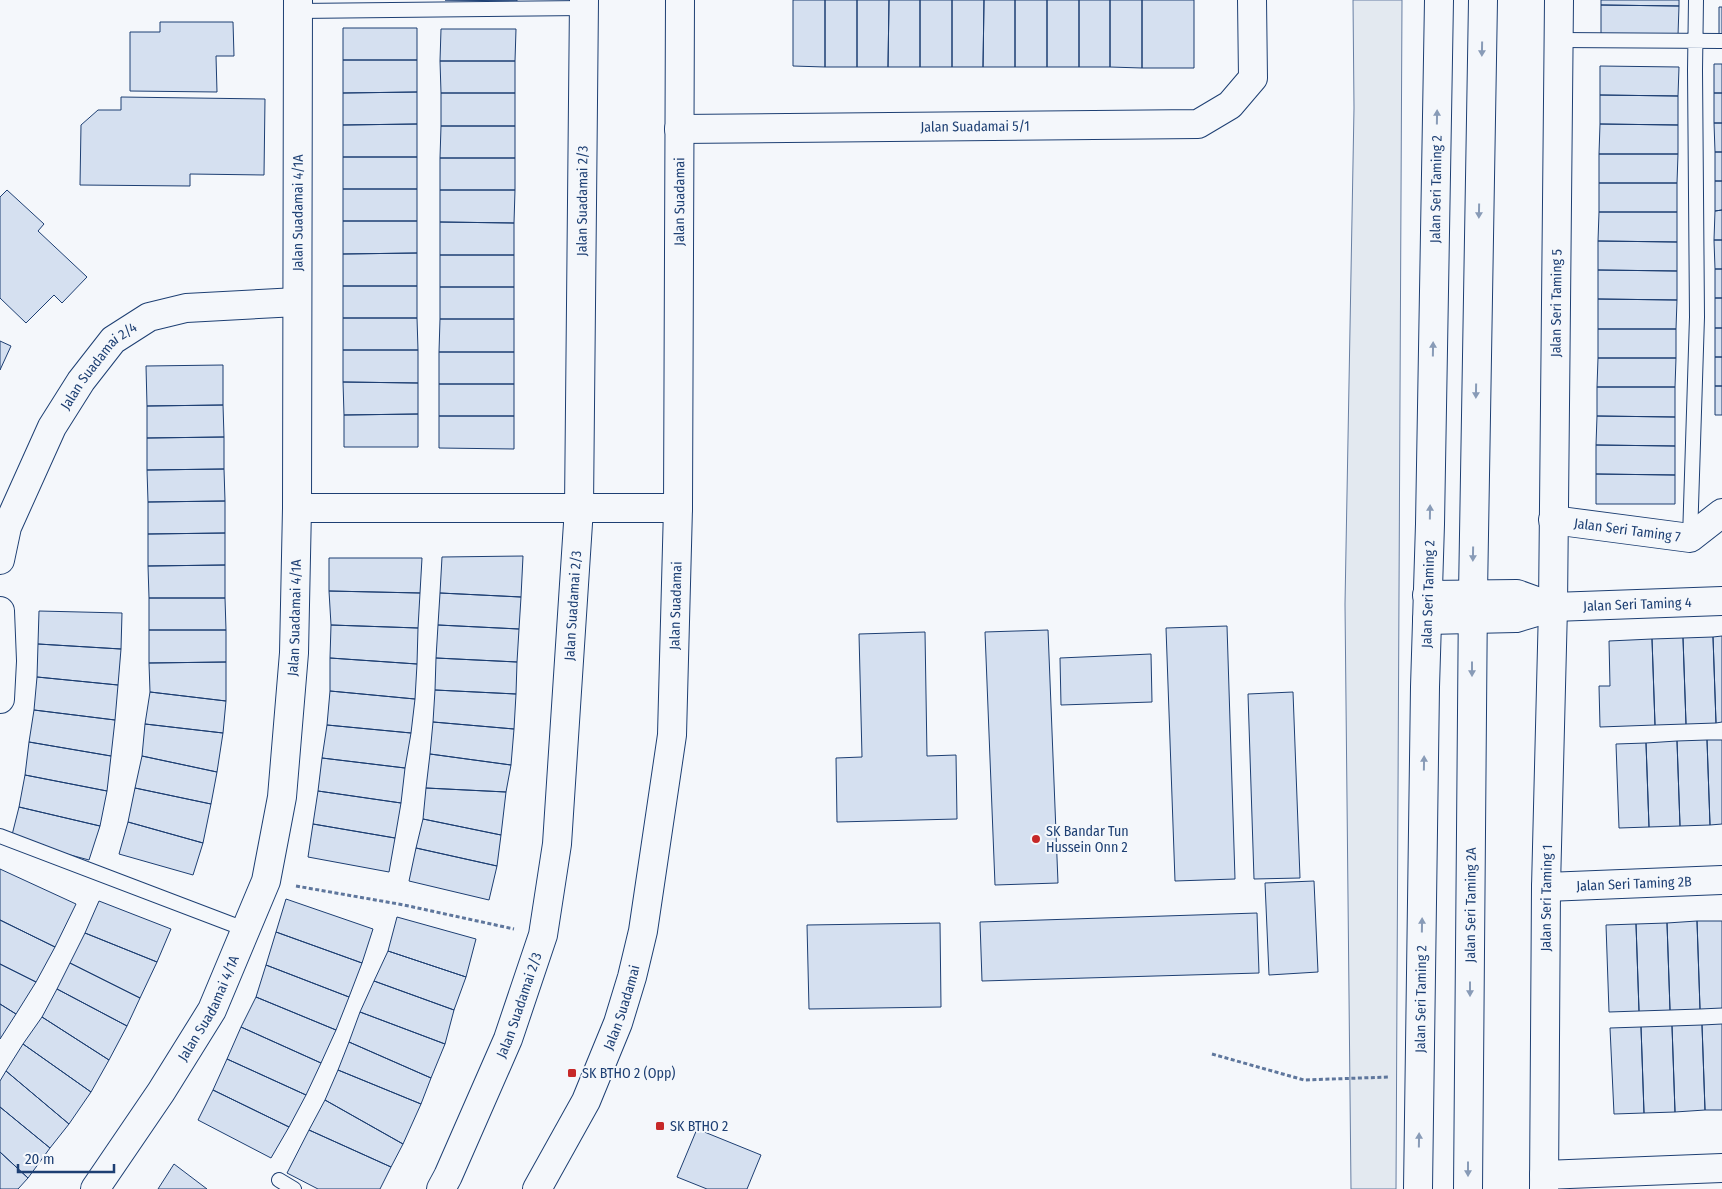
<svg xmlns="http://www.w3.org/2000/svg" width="1722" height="1189" viewBox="0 0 1722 1189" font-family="'Fira Sans Condensed',sans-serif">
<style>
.green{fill:#e3e9f0;stroke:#687fa3}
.building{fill:#d5e0f0;stroke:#1d3f73}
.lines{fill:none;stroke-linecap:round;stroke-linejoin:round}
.service-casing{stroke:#1d3f73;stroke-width:16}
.minor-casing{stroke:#1d3f73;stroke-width:30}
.tertiary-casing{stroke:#1d3f73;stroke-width:30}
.path{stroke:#5e769c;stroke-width:3;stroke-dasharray:4 2.5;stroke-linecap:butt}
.service{stroke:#f4f7fb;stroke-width:14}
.minor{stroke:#f4f7fb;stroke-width:28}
.tertiary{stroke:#f4f7fb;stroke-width:28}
.oneway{fill:#889bb7}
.poi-dot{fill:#c62828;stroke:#f4f7fb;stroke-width:2}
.labels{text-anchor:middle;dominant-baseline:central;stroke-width:4;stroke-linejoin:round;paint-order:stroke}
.street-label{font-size:14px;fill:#1d3f73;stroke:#f4f7fb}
.poi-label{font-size:14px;fill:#1d3f73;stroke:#f4f7fb;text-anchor:start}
</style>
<rect width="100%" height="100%" fill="#f4f7fb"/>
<path class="green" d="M1353,0H1402L1396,1189H1351L1345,604L1354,108Z"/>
<path class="building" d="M445,0H517V1Z
M793,0H825V67L793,66Z
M825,0H857V67H825Z
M857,0H889L888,67H857Z
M889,0H920V67H888Z
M920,0H952V67H920Z
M952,0H984L983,67H952Z
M984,0H1015V67H983Z
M1015,0H1047V67H1015Z
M1047,0H1079V67H1047Z
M1079,0H1110V67H1079Z
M1110,0H1142V68L1110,67Z
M1142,0H1194V68H1142Z
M1601,0H1679V6L1601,5Z
M1601,5L1679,6L1678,35L1601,34Z
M1719,7H1722V36H1719Z
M160,22H233L234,56H216L217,92L130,91V32H160Z
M343,28H417V60H343Z
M441,29H516L515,61H440Z
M343,60H417V92L343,93Z
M440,61H515V93H441Z
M1714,64H1722V93H1714Z
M1600,66L1679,67L1678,96L1600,95Z
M417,92V124L343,125V93Z
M441,93H515V126H441Z
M1714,93H1722V123H1714Z
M1600,95L1678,96V125L1600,124Z
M121,97L265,99L264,175L190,174V186L80,185L81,125L98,110H121Z
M1714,123H1722V152H1715Z
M417,124V157H343V125Z
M1600,124L1678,125V154H1599Z
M441,126H515V158H440Z
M1715,152H1722V181H1715Z
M1599,154H1678L1677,183H1599Z
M343,157H417V189H343Z
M440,158H515V190H440Z
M1715,181H1722V210L1715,211Z
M1599,183H1677V212H1599Z
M343,189H417V221H343Z
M7,190L44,224L38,231L87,277L62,303L54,295L26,323L0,298V197Z
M440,190H515L514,223L440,222Z
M1722,210V240H1714L1715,211Z
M1599,212H1677V242L1598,241Z
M343,221H417V253L343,254Z
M440,222L514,223V255H440Z
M1714,240H1722V269H1715Z
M1598,241L1677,242V271L1598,270Z
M417,253V286H343V254Z
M440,255H514V287H440Z
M1715,269H1722V298H1715Z
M1598,270L1677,271V300L1598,299Z
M343,286H417V318H343Z
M440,287H514V319H440Z
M1715,298H1722V328H1715Z
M1598,299L1677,300L1676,329H1598Z
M343,318H417L418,350H343Z
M440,319H514V352H439Z
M1715,328H1722V357H1715Z
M1598,329H1676V358H1598Z
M0,341L11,346L0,370Z
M343,350H418V383L343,382Z
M439,352H514V384H439Z
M1715,357H1722V386H1715Z
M1598,358H1676L1675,387H1597Z
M223,365V405L147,406L146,366Z
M343,382L418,383V414L344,415Z
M439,384H514V416H439Z
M1715,386H1722V415H1715Z
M1597,387H1675V417L1597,416Z
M223,405L224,437L147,438V406Z
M418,414V447H344V415Z
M439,416H514V449L439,448Z
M1597,416L1675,417V446L1596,445Z
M224,437V469L147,470V438Z
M1596,445L1675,446V475L1596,474Z
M224,469L225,501L148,502L147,470Z
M1596,474L1675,475V504H1596Z
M225,501V533L148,534V502Z
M225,533V565L148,566V534Z
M523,556L521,597L440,593L442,557Z
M329,558H422L420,593L329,591Z
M225,565V598H149L148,566Z
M329,591L420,593L418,628L331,625Z
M440,593L521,597L519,629L438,625Z
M149,598H225L226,630H149Z
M39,611L122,613L121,649L38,644Z
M331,625L418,628L417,664L330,658Z
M438,625L519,629L517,662L436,658Z
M1227,626L1235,879L1175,881L1166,628Z
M149,630H226V662L149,663Z
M1048,630L1058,883L995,885L985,632Z
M925,632L927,756L956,755L957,819L837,822L836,758L862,757L859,634Z
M1722,636V722L1716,723L1713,637Z
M1713,637L1716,723L1686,724L1683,638Z
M1683,638L1686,724L1655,725L1652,639Z
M1652,639L1655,725L1600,727L1599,686H1610L1609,641Z
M38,644L121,649L118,685L37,677Z
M1151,654L1152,702L1061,705L1060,658Z
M330,658L417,664L415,699L330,691Z
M436,658L517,662L516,694L435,690Z
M226,662V701L150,692L149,663Z
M37,677L118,685L115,720L34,710Z
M435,690L516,694L514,729L433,722Z
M330,691L415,699L411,733L327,725Z
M150,692L226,701L223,733L145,724Z
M1293,692L1300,878L1254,879L1248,694Z
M34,710L115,720L111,756L29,742Z
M433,722L514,729L511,765L430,754Z
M145,724L223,733L217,772L142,756Z
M327,725L411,733L405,768L322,758Z
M1707,740H1722V824L1710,825Z
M1707,740L1710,825L1680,826L1677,741Z
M1677,741L1680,826L1649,827L1646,743Z
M29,742L111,756L107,791L25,775Z
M1646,743L1649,827L1619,828L1616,744Z
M430,754L511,765L506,792L426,788Z
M142,756L217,772L211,804L135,788Z
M322,758L405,768L401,803L318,791Z
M25,775L107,791L100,826L19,807Z
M135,788L211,804L203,843L128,822Z
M426,788L506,792L501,835L423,819Z
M318,791L401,803L395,838L313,824Z
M19,807L100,826L89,860L11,839Z
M423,819L501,835L497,866L416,848Z
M128,822L203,843L193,875L119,854Z
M313,824L395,838L389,872L308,857Z
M416,848L497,866L489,900L409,881Z
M0,869L76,904L55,947L0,920Z
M1314,881L1318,972L1269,975L1265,883Z
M286,899L373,929L362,963L276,932Z
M99,901L171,929L157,962L85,933Z
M1257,913L1259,973L982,981L980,922Z
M397,917L476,939L466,977L388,951Z
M0,920L55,947L36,982L0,964Z
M1697,921L1700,1009L1670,1010L1667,923Z
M1697,921H1722V1008L1700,1009Z
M940,923L941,1007L809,1009L807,925Z
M1667,923L1670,1010L1639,1011L1636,924Z
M1636,924L1639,1011L1609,1012L1606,925Z
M276,932L362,963L349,997L266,965Z
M85,933L157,962L140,998L70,963Z
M388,951L466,977L454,1010L374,981Z
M70,963L140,998L127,1026L57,989Z
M0,964L36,982L16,1014L0,1004Z
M266,965L349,997L336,1030L256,997Z
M374,981L454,1010L445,1044L360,1012Z
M57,989L127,1026L109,1060L42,1017Z
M256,997L336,1030L321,1063L241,1027Z
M0,1004L16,1014L0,1039Z
M360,1012L445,1044L431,1078L349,1042Z
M42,1017L109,1060L91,1092L23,1044Z
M1722,1024V1110H1705L1702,1025Z
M1702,1025L1705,1110L1675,1112L1672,1026Z
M1672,1026L1675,1112L1644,1113L1641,1027Z
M241,1027L321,1063L306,1095L227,1059Z
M1641,1027L1644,1113L1614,1114L1610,1028Z
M349,1042L431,1078L421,1104L338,1070Z
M23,1044L91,1092L69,1124L6,1071Z
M227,1059L306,1095L289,1127L213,1090Z
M338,1070L421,1104L403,1144L325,1100Z
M6,1071L69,1124L50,1148L0,1107V1081Z
M213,1090L289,1127L271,1158L198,1120Z
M325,1100L403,1144L391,1167L309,1130Z
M0,1107L50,1148L28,1178L0,1152Z
M697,1129L761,1155L747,1189H707L677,1177Z
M309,1130L391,1167L380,1189H318L287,1173Z
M0,1152L28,1178L18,1189H0Z
M174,1164L207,1189H158Z"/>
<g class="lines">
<g class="service-casing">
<path id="service" d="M298,11L584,8
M1559,40L1722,41
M1690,538L1697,317L1695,70L1696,0
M0,836L247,930
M279,1180L294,1189"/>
</g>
<g class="minor-casing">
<g id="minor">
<path id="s1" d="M679,129L1198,124L1230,105L1253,78L1252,0"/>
<path d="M297,508H678"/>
<path id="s2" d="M1553,520L1690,538L1722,513"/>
<path id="s3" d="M0,560L7,527L52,427L81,381L113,340L149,317L186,308L297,302"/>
<path d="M1427,595L1517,594L1553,607"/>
<path d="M0,611L2,661L0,699"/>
<path id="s4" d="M1427,620L1516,618L1553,607L1722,601"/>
<path id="s5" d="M1546,887L1722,880"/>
<path d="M1544,1175L1722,1168"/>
<path id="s6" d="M95,1189L161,1092L212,1010L266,881L282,797L294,653L297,508L298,0"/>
<path id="s7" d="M441,1189L448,1176L508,1039L543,935L557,844L579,508L584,0"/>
<path id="s8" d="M1544,1189L1546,887L1553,607L1559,0"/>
</g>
</g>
<g class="tertiary-casing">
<g id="tertiary">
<path id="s9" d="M537,1189L586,1101L618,1023L632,977L643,931L672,735L678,508L680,0"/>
<path id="s10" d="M1418,1189L1425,687L1430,524L1439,0"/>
<path id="s11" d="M1468,1189L1473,594L1483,0"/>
</g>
</g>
<path class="path" d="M296,886L404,905L514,929
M1212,1054L1304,1080L1389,1077"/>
<use href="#service" class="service"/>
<use href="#minor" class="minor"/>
<use href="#tertiary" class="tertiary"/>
</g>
<defs><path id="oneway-solid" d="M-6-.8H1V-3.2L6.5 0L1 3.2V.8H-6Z" transform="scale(1.25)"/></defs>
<g class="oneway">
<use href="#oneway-solid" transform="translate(1482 49) rotate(91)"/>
<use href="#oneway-solid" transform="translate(1437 117) rotate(-89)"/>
<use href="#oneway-solid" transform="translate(1479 211) rotate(91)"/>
<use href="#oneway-solid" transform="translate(1433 349) rotate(-89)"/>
<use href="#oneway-solid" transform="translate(1476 391) rotate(91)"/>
<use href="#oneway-solid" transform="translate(1430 512) rotate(-89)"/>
<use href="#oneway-solid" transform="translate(1473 554) rotate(91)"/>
<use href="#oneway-solid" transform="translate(1472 669) rotate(90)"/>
<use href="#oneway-solid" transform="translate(1424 763) rotate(-89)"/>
<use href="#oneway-solid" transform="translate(1422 925) rotate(-89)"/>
<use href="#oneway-solid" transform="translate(1470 989) rotate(90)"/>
<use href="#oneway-solid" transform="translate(1419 1140) rotate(-89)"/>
<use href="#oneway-solid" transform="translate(1468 1169) rotate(90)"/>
</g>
<g class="poi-dot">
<circle cx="1036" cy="839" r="5"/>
<rect x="567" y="1068" width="10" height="10" rx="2.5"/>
<rect x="655" y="1121" width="10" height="10" rx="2.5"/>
</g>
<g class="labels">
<g class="street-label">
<text stroke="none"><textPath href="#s1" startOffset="296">Jalan Suadamai 5/1</textPath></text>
<text stroke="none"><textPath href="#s10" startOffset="1000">Jalan Seri Taming 2</textPath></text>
<text stroke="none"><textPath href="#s7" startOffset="1010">Jalan Suadamai 2/3</textPath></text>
<text stroke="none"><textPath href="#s9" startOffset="1012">Jalan Suadamai</textPath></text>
<text stroke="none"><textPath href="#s6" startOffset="1024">Jalan Suadamai 4/1A</textPath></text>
<text stroke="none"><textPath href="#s8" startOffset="886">Jalan Seri Taming 5</textPath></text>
<text stroke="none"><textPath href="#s3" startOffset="221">Jalan Suadamai 2/4</textPath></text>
<text stroke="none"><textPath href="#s2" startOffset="75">Jalan Seri Taming 7</textPath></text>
<text stroke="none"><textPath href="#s10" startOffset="595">Jalan Seri Taming 2</textPath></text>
<text stroke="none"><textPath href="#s4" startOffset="212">Jalan Seri Taming 4</textPath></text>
<text stroke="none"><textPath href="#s7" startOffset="605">Jalan Suadamai 2/3</textPath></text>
<text stroke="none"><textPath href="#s9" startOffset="608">Jalan Suadamai</textPath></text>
<text stroke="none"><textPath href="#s6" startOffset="619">Jalan Suadamai 4/1A</textPath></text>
<text stroke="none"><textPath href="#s5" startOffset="88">Jalan Seri Taming 2B</textPath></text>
<text stroke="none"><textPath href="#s8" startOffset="291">Jalan Seri Taming 1</textPath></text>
<text stroke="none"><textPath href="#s11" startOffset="284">Jalan Seri Taming 2A</textPath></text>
<text stroke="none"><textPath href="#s10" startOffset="190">Jalan Seri Taming 2</textPath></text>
<text stroke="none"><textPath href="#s7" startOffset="200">Jalan Suadamai 2/3</textPath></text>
<text stroke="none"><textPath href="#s9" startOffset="201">Jalan Suadamai</textPath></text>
<text stroke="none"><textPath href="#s6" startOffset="214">Jalan Suadamai 4/1A</textPath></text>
</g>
<g class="poi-label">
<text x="1046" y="831">SK Bandar Tun<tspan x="1046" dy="16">Hussein Onn 2</tspan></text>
<text x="582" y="1073">SK BTHO 2 (Opp)</text>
<text x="670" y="1126">SK BTHO 2</text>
</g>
</g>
<path d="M18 1164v8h96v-8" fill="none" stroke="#1d3f73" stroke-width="2.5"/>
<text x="25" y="1164" font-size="15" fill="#1d3f73" stroke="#f4f7fb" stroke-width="4" paint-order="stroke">20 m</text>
</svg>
